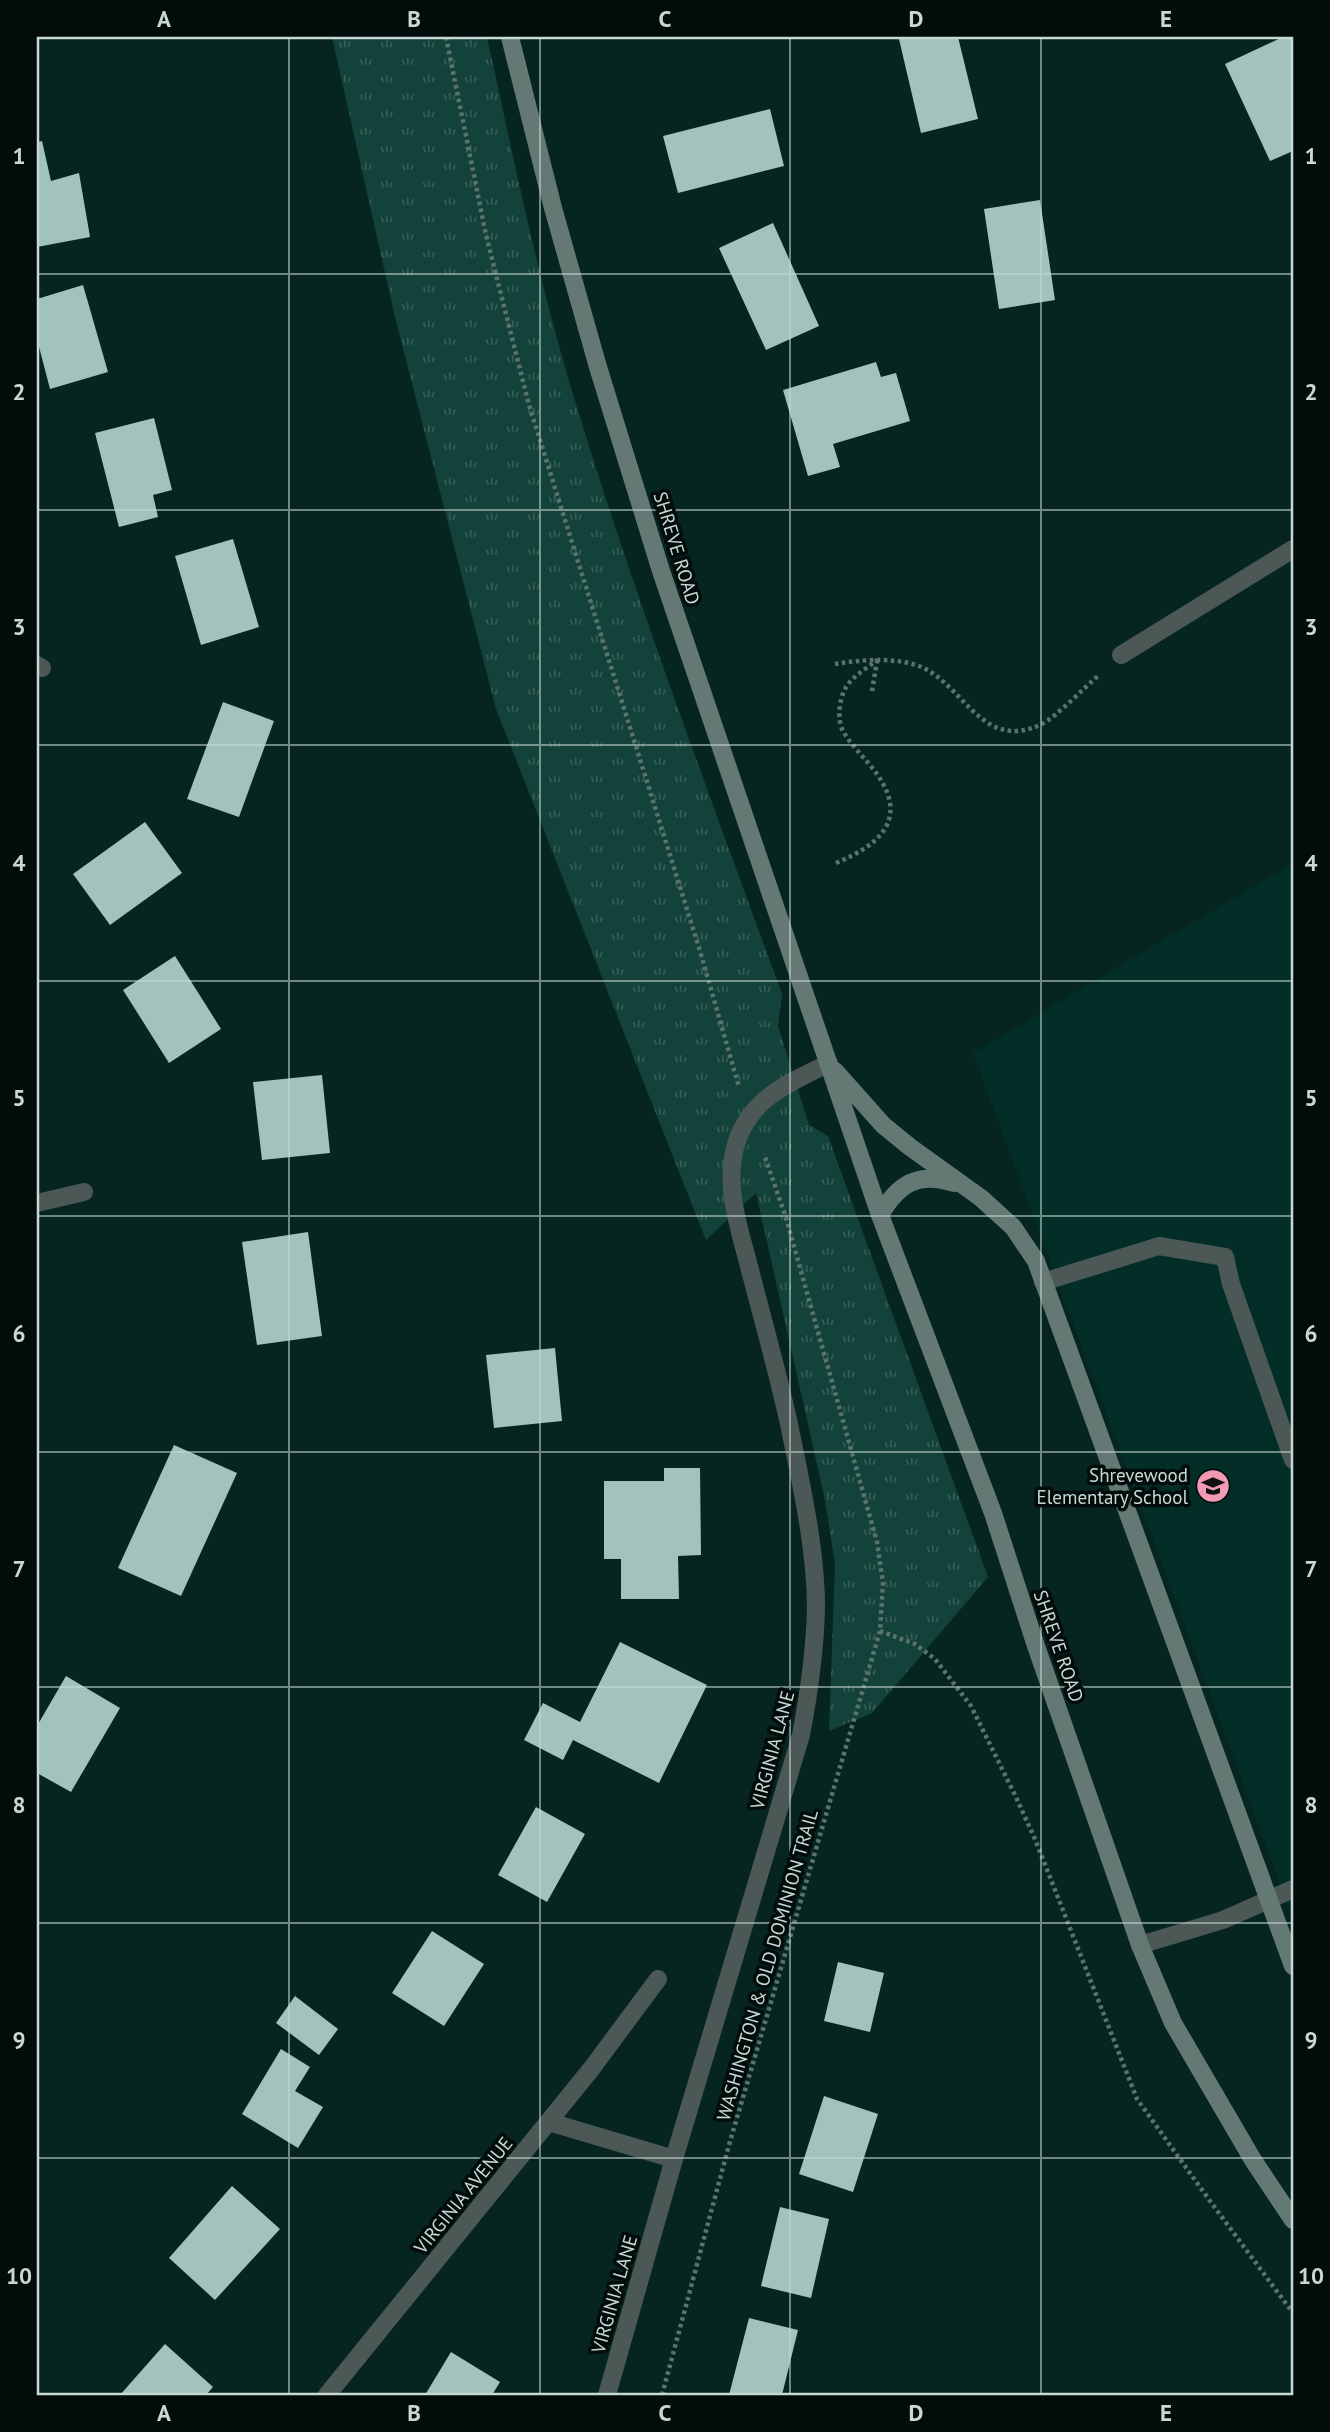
<svg xmlns="http://www.w3.org/2000/svg" width="1330" height="2432" viewBox="0 0 1330 2432" font-family="'PT Sans',sans-serif">
<style>
.built{fill:#032e27}
.grass{fill:url(#grass-tufts)}
.building{fill:#a2c3bc}
.lines{fill:none;stroke-linecap:round;stroke-linejoin:round}
.path{stroke:#5b736e;stroke-width:4.5;stroke-dasharray:3.5 3.5;stroke-linecap:butt}
.service{stroke:#4b5855;stroke-width:18}
.minor{stroke:#4b5855;stroke-width:18}
.tertiary{stroke:#4b5855;stroke-width:18}
.secondary{stroke:#647874;stroke-width:18}
.grid{fill:none;stroke:#c8d8d4;stroke-width:2;stroke-opacity:0.55}
.labels{text-anchor:middle;dominant-baseline:central;stroke-width:7;stroke-linejoin:round;paint-order:stroke}
.street-label{font-size:19px;fill:#c8d8d4;stroke:#020c0a}
.poi-label{font-size:19px;fill:#c8d8d4;stroke:#020c0a;text-anchor:end}
.neatline{fill:none;stroke:#c8d8d4;stroke-width:2.5}
.grid-label{font-size:23px;text-anchor:middle;font-weight:bold;fill:#c8d8d4}
</style>
<defs>
<pattern id="grass-tufts" width="24" height="20" patternUnits="userSpaceOnUse" patternTransform="scale(1.75)"><rect width="24" height="20" fill="#13423a"/><path d="M3 7l-1-3M5 7V3M7 7l1-3M15 17l-1-3M17 17v-4M19 17l1-3" fill="none" stroke="#345d56"/></pattern>
</defs>
<rect width="100%" height="100%" fill="#072520"/>
<path class="built" d="M1293,863V1918L973,1053Z"/>
<path class="grass" d="M332,37H487C512,151 536,269 569,381C631,588 708,791 782,994L778,1026L809,1125L828,1136L988,1577L872,1713L829,1731L835,1564L825,1500L756,1193L706,1240L496,709L395,317Z"/>
<path class="building" d="M908,37H958L978,119L921,133L899,39Z
M1283,37H1292L1293,39V151L1270,161L1225,64Z
M770,109L784,166L678,193L663,136Z
M42,141L51,181L79,173L90,237L37,247V142Z
M1040,200L1055,300L999,309L984,209Z
M773,223L819,326L766,350L719,248Z
M83,285L108,372L50,389L37,339V299Z
M876,362L881,377L896,373L910,421L833,444L840,467L808,476L783,390Z
M154,418L172,490L153,495L158,517L119,527L95,433Z
M233,539L259,627L201,645L175,556Z
M223,702L274,721L239,817L187,799Z
M145,822L182,873L110,925L73,874Z
M175,956L221,1029L169,1063L123,990Z
M322,1075L330,1153L262,1160L253,1082Z
M308,1232L322,1336L257,1345L242,1242Z
M555,1348L562,1421L494,1428L486,1355Z
M174,1445L237,1473L181,1596L118,1568Z
M664,1468H700L701,1555L678,1556L679,1599H621V1559H604V1481H664Z
M620,1642L707,1685L659,1783L573,1740L563,1760L524,1740L543,1703L580,1722Z
M66,1676L120,1708L71,1792L37,1773V1726Z
M536,1807L585,1834L547,1902L498,1875Z
M432,1931L484,1964L444,2026L392,1993Z
M838,1962L884,1973L870,2032L824,2021Z
M295,1996L338,2029L319,2055L276,2023Z
M281,2049L310,2067L295,2091L323,2107L298,2148L242,2114Z
M824,2096L878,2114L853,2192L799,2174Z
M232,2186L280,2229L215,2300L169,2258Z
M780,2207L829,2219L811,2298L761,2286Z
M749,2318L798,2330L782,2395H729Z
M165,2344L213,2387L206,2395H120Z
M451,2352L500,2382L492,2395H425Z"/>
<g class="lines">
<path class="path" d="M446,37L486,235L529,405L700,951L739,1087
M835,664C861,660 890,657 916,665C963,680 980,754 1042,724C1056,717 1086,686 1099,675
M872,691L877,661
M836,863C877,846 910,821 877,774C867,760 852,747 843,731C837,720 839,700 845,689C851,677 866,669 877,660
M880,1631L915,1644L935,1659L971,1706L1015,1795L1035,1839L1137,2099L1210,2201L1293,2313
M662,2395L729,2145L880,1631L883,1583L877,1542L786,1218L764,1154"/>
<path class="service" d="M1043,1282L1159,1246L1225,1257L1231,1284L1293,1460
M1140,1945L1223,1920L1293,1889"/>
<path class="minor" d="M1121,655L1293,549
M37,665L42,668
M37,1203L84,1192
M549,2122L674,2159
M327,2395L592,2068L658,1979"/>
<path class="tertiary" d="M607,2395L674,2159L801,1735C809,1693 815,1652 816,1608C816,1549 801,1483 789,1424C778,1374 764,1324 751,1274C741,1233 723,1187 736,1144C750,1098 789,1083 829,1063"/>
<path class="secondary" d="M510,37L553,208L598,367L661,571L880,1215L993,1513L1036,1646L1140,1945L1173,2023L1253,2160L1293,2220
M835,1071L883,1125L910,1147L981,1198L1013,1227L1036,1261L1293,1966
M880,1215C898,1184 918,1171 954,1183"/>
</g>
<path class="grid" d="M289,37V2395M540,37V2395M790,37V2395M1041,37V2395M37,274H1293M37,510H1293M37,745H1293M37,981H1293M37,1216H1293M37,1452H1293M37,1687H1293M37,1923H1293M37,2158H1293"/>
<defs>
<g id="school-disc" transform="scale(1.75)"><circle r="9.5" fill="#f19ab4" stroke="#020c0a"/><path d="M0-5L7-2L0 1L-7-2ZM-4 1L0 2.5L4 1V4Q0 6-4 4Z" fill="#111"/></g>
</defs>
<g fill-rule="evenodd">
<use href="#school-disc" x="1213" y="1486"/>
</g>
<g class="labels">
<g class="street-label">
<text transform="translate(677 548) rotate(73)">SHREVE ROAD</text>
<text transform="translate(1059 1646) rotate(71)">SHREVE ROAD</text>
<text transform="translate(772 1750) rotate(-75)">VIRGINIA LANE</text>
<text transform="translate(767 1965) rotate(-74)">WASHINGTON &amp; OLD DOMINION TRAIL</text>
<text transform="translate(463 2195) rotate(-51)">VIRGINIA AVENUE</text>
<text transform="translate(614 2294) rotate(-74)">VIRGINIA LANE</text>
</g>
<g class="poi-label">
<text x="1188" y="1475">Shrevewood<tspan x="1188" dy="22">Elementary School</tspan></text>
</g>
</g>
<rect width="1330" height="2432" fill="none" stroke="#020c0a" stroke-width="77"/>
<rect x="38" y="38" width="1254" height="2356" class="neatline"/>
<g class="grid-label">
<text x="164" y="27">A</text>
<text x="414" y="27">B</text>
<text x="665" y="27">C</text>
<text x="916" y="27">D</text>
<text x="1166" y="27">E</text>
<text x="19" y="164">1</text>
<text x="1311" y="164">1</text>
<text x="19" y="400">2</text>
<text x="1311" y="400">2</text>
<text x="19" y="635">3</text>
<text x="1311" y="635">3</text>
<text x="19" y="871">4</text>
<text x="1311" y="871">4</text>
<text x="19" y="1106">5</text>
<text x="1311" y="1106">5</text>
<text x="19" y="1342">6</text>
<text x="1311" y="1342">6</text>
<text x="19" y="1577">7</text>
<text x="1311" y="1577">7</text>
<text x="19" y="1813">8</text>
<text x="1311" y="1813">8</text>
<text x="19" y="2048">9</text>
<text x="1311" y="2048">9</text>
<text x="19" y="2284">10</text>
<text x="1311" y="2284">10</text>
<text x="164" y="2421">A</text>
<text x="414" y="2421">B</text>
<text x="665" y="2421">C</text>
<text x="916" y="2421">D</text>
<text x="1166" y="2421">E</text>
</g>
</svg>
